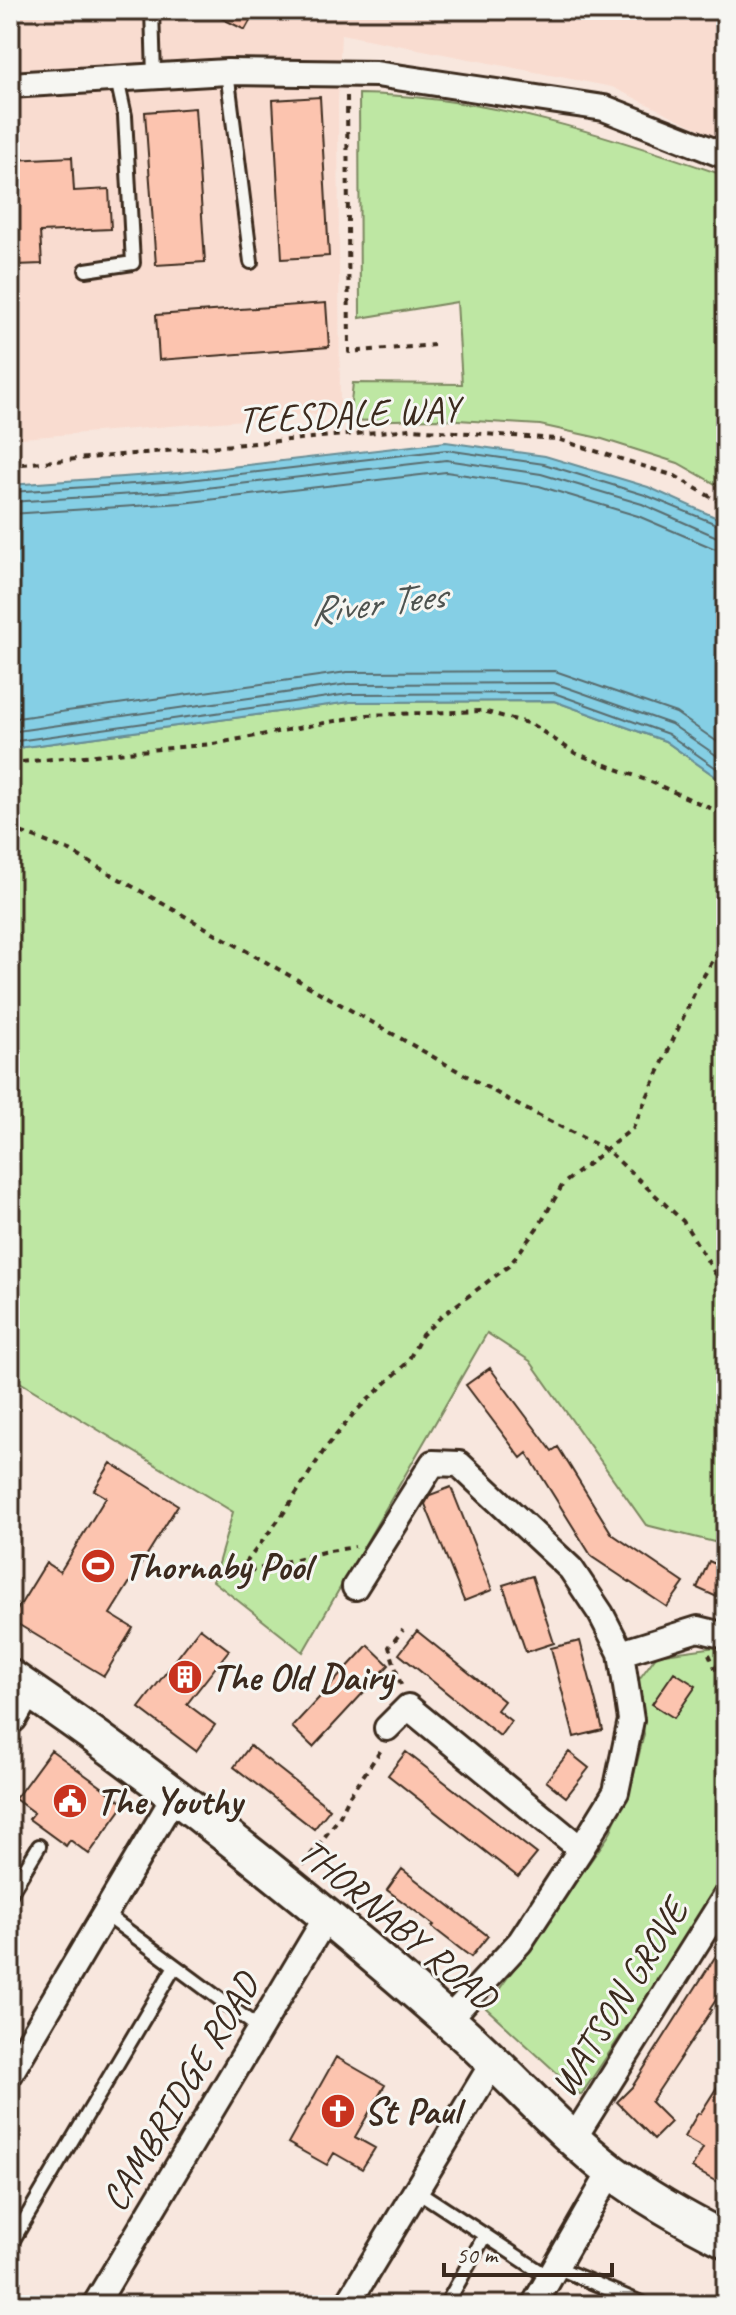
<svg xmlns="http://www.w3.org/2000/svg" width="736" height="2315" viewBox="0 0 736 2315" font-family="Caveat,sans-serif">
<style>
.built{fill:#f9dcd0}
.green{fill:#bee7a3;stroke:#7c8860;stroke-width:2}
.water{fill:#85cfe5;stroke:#678d95;stroke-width:2}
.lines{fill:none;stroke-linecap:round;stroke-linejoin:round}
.shore{stroke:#596c6e;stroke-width:2}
.building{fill:#fcc4af;stroke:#3b2a1e;stroke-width:2}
.lane-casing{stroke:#3b2a1e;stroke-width:18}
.street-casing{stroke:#3b2a1e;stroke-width:30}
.secondary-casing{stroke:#3b2a1e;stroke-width:40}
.path{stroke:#3b2a1e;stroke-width:4;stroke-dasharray:6 6;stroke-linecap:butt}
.lane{stroke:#f6f6f2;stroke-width:12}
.street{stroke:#f6f6f2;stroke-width:24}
.secondary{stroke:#f6f6f2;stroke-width:34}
.labels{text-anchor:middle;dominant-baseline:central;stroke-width:6;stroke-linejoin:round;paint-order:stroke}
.street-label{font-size:38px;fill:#3b2a1e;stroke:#f6f6f2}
.poi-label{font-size:38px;font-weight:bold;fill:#3b2a1e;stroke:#f6f6f2;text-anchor:start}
.water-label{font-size:40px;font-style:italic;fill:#4e5350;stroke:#f6f6f2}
</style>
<rect width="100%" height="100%" fill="#f8e7de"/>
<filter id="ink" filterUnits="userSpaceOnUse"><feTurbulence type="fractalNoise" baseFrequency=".0125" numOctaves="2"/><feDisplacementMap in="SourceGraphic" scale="16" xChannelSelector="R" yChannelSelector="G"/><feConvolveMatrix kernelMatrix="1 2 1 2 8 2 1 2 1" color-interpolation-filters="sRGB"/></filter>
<g filter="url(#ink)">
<path class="built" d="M10,10H726V142L612,87L341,34L338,102L340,412L10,439Z"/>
<path class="green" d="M359,94C487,96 607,135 726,176V490L678,463L599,438L540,425L441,419L349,421L353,383L462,384L457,302L360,318Z
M554,701L665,741L726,784V1545L646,1525L530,1361L487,1333L303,1652L213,1581L233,1512L10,1376V749L350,702Z
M716,1647L726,1668V1878L581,2095L486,2008L609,1835L632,1783L644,1734L637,1682L657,1655Z"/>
<path class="water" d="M446,442L545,456L648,487L726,522V784L665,741L554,701L350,702L10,749V485L179,473Z"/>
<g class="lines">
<path class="shore" d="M10,492L180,481L446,450L544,464L645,495L726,528
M10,502L180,491L446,460L541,474L642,504L717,537L726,539
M10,514L182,503L446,472L539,486L638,516L713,548L726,551
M10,719L347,672L555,671L676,713L726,748
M10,732L348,684L554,683L671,724L726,762
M10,742L349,694L554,693L668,734L726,775"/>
</g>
<path class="building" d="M205,10H256L245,30Z
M320,97L329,256L282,259L273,100Z
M195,108L205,262L156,265L145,112Z
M72,157L74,191L109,189L111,229L40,232L42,264L16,265L12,160Z
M326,303L329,347L159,360L156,315Z
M490,1368L552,1451L558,1447L612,1534L684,1583L667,1607L592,1557L527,1453L521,1458L466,1385Z
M111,1463L178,1505L110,1614L133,1628L104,1676L11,1620L46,1563L60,1572L106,1497L94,1490Z
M451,1487L492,1590L464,1601L425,1504L430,1495Z
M709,1561L726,1569V1601L697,1588Z
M532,1576L554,1643L526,1652L503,1585Z
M200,1628L229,1650L187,1704L215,1725L196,1751L139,1708Z
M417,1631L504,1701L497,1710L511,1721L500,1736L399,1654Z
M580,1641L603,1730L574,1737L551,1648Z
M368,1645L389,1665L313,1747L292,1727Z
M674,1672L696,1686L674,1718L652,1704Z
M250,1746L330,1809L314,1829L234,1767Z
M51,1750L125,1804L89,1854L70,1840L66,1846L29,1819L34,1813L15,1799Z
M406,1752L537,1854L518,1877L388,1775Z
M569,1752L589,1768L566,1797L546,1781Z
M402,1869L488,1936L471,1957L432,1927L434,1925L387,1890Z
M726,1940V1985L710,2009L712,2010L651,2102L671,2122L654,2139L617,2102L632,2087Z
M336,2057L385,2085L355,2137L375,2148L362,2169L334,2153L327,2165L288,2143Z
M726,2073V2166L717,2182L692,2168L703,2148L684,2137L698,2113L700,2114Z"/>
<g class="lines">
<g class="lane-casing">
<path id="lane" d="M152,10L154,76
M227,72L251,262
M86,270L133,263L125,116L117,79
M10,1894L39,1846
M105,1914L260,2029
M416,2190L550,2278
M10,2245L175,1966
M556,2267L646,2305
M446,2305L485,2235"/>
</g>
<g class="street-casing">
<path id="street" d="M10,85L227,72L376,74L604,108L726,156
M355,1587L433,1463L459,1464L571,1569L601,1614L621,1653L631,1720L616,1792L581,1849L520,1942L448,2020
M621,1653L698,1629L726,1636
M387,1728L408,1707L581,1849
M10,2074L175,1795
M574,2138L726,1896
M95,2305L327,1916
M347,2305L494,2061
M534,2305L611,2171"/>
</g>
<g class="secondary-casing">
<path id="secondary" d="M10,1677C164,1781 309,1898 448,2020C504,2068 555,2128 612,2172C648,2199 686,2220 726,2240
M10,1716L26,1688"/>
</g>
<path class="path" d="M347,96L349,352L434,345
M10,465L411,429L557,439L675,476L726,506
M10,763L213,744L367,715L483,711L531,724L575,753L651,782L726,815
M10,828L70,851L518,1105L607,1150L683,1221L726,1291
M203,1570L223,1578L323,1552L355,1547
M238,1573L283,1514L325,1449L355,1412L407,1363L422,1335L443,1315L510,1265L542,1221L563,1184L633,1128L697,987L726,939
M709,1654L726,1692
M401,1685L389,1647L403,1630
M726,1761L720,1776L726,1785
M303,1865L339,1818L350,1795L381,1750"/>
<use href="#lane" class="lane"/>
<use href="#street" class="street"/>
<use href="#secondary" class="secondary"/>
</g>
</g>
<defs>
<g id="stadium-disc" transform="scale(1.8)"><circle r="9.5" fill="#c8321e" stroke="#f6f6f2"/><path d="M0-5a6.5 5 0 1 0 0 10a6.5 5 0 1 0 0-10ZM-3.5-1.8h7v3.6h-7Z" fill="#fff"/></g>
<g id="building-disc" transform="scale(1.8)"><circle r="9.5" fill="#c8321e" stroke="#f6f6f2"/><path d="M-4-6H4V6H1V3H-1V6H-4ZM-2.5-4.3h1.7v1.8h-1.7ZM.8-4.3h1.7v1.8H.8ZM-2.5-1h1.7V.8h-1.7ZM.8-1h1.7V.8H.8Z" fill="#fff"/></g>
<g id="civic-disc" transform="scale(1.8)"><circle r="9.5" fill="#c8321e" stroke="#f6f6f2"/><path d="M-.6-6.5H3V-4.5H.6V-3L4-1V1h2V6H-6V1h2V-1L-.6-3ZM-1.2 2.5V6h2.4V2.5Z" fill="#fff"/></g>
<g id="church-disc" transform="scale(1.8)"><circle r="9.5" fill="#c8321e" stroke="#f6f6f2"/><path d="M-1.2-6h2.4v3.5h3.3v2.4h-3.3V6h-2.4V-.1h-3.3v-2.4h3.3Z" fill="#fff"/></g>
</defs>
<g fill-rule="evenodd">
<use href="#stadium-disc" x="98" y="1566"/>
<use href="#building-disc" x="185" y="1677"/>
<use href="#civic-disc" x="70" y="1801"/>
<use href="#church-disc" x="338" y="2111"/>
</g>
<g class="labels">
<g class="street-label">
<text transform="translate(349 414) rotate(-3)">TEESDALE WAY</text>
<text transform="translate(398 1924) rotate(40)">THORNABY ROAD</text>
<text transform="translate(619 1998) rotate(-58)">WATSON GROVE</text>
<text transform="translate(180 2092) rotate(-59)">CAMBRIDGE ROAD</text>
</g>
<g class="poi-label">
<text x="124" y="1566">Thornaby Pool</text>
<text x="211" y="1677">The Old Dairy</text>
<text x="96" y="1801">The Youthy</text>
<text x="364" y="2111">St Paul</text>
</g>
<g class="water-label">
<text transform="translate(377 603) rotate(-7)">River Tees</text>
</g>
</g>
<rect width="736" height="2315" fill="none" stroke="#f6f6f2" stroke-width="40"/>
<rect x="20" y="20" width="696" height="2275" fill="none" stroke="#3b2a1e" stroke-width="3" filter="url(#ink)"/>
<path d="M444 2263v12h168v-12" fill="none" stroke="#3b2a1e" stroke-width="4"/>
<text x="456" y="2263" font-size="24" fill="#3b2a1e" stroke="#f6f6f2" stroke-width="6" paint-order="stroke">50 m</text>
</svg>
